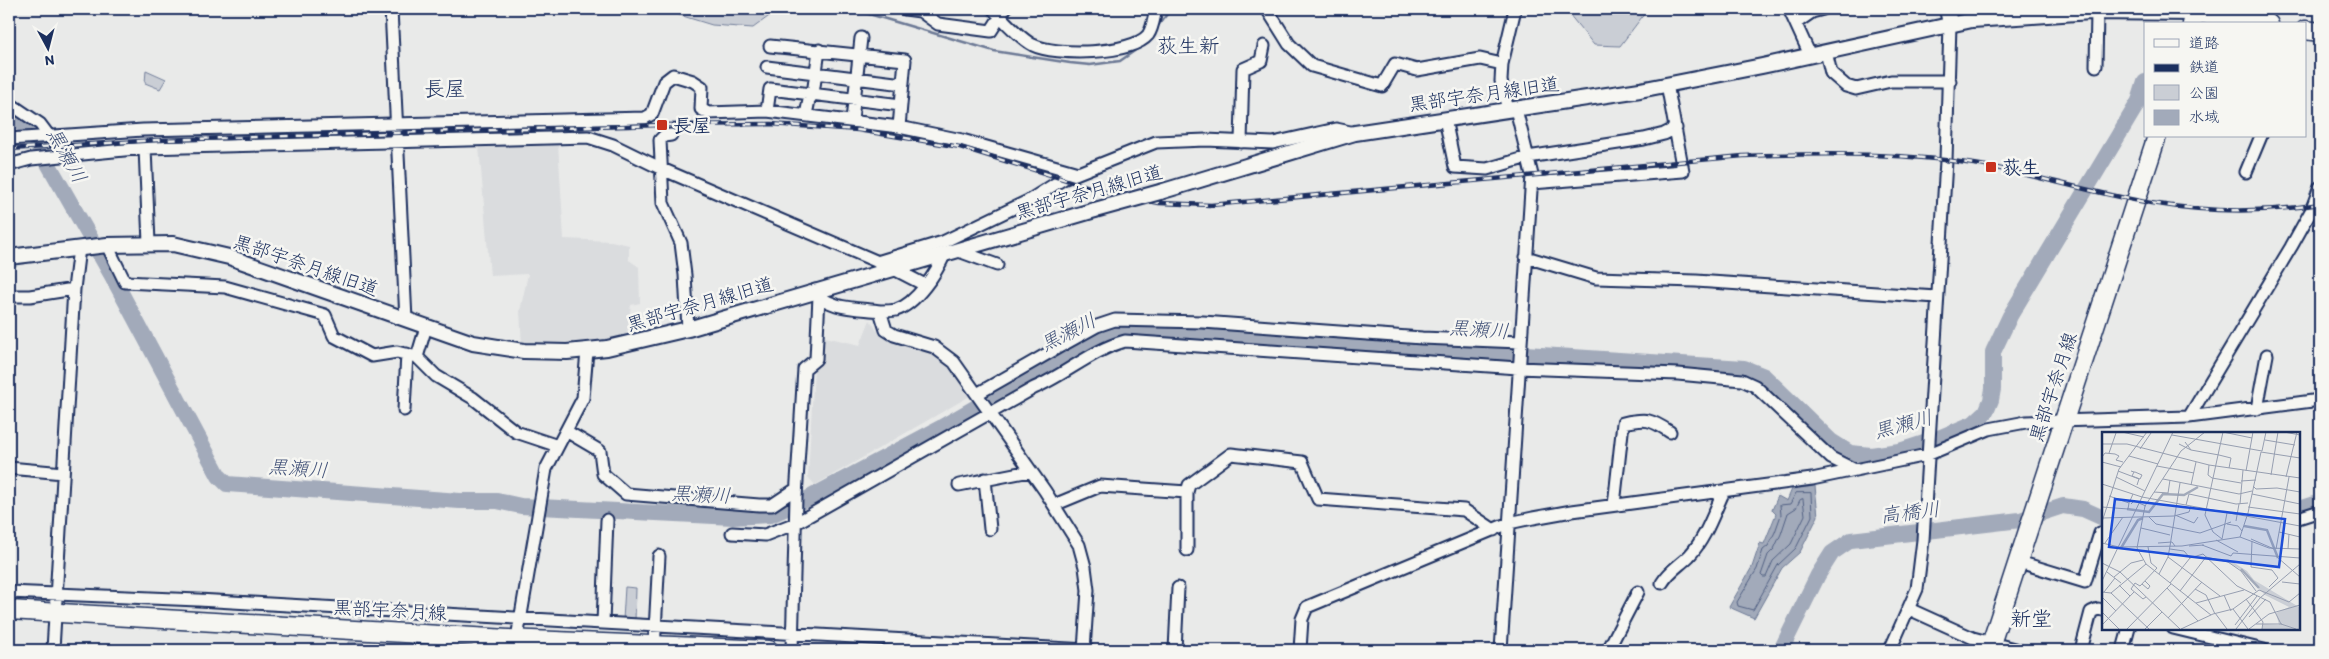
<svg xmlns="http://www.w3.org/2000/svg" width="2329" height="659" viewBox="0 0 2329 659" font-family="Itim,'Klee One',sans-serif">
<style>
.built{fill:#dadcde}
.green{fill:#caced5;stroke:#727e9a}
.water{fill:#a2aaba;stroke:#6c7995}
.lines{fill:none;stroke-linecap:round;stroke-linejoin:round}
.shore{stroke:#516083;stroke-width:1}
.stream{stroke:#6c7995;stroke-width:2.5}
.river{stroke:#a2aaba;stroke-width:16}
.minor-casing{stroke:#1b2f5e;stroke-width:15}
.tertiary-casing{stroke:#1b2f5e;stroke-width:18}
.primary-casing{stroke:#1b2f5e;stroke-width:21}
.minor{stroke:#f6f6f2;stroke-width:11}
.tertiary{stroke:#f6f6f2;stroke-width:14}
.primary{stroke:#f6f6f2;stroke-width:18}
.rail-casing{stroke:#1b2f5e;stroke-width:4.5}
.rail{stroke:#f6f6f2;stroke-width:2.5;stroke-dasharray:8;stroke-linecap:butt}
.tertiary-bridge-casing{stroke:#1b2f5e;stroke-width:18;stroke-linecap:butt}
.tertiary-bridge{stroke:#f6f6f2;stroke-width:14}
.poi-dot{fill:#c8321e;stroke:#f6f6f2;stroke-width:2}
.labels{text-anchor:middle;dominant-baseline:central;stroke-width:5;stroke-linejoin:round;paint-order:stroke}
.street-label{font-size:19px;fill:#1b2f5e;stroke:#f6f6f2}
.poi-label{font-size:19px;font-weight:bold;fill:#1b2f5e;stroke:#f6f6f2;text-anchor:start}
.water-label{font-size:20px;font-style:italic;fill:#44547a;stroke:#f6f6f2}
.quarter-label{font-size:21px;fill:#1b2f5e;stroke:#f6f6f2}
.inset-river{fill:none;stroke:#a2aaba;stroke-width:2.5}
.inset-road{fill:none;stroke:#979fb1;stroke-width:1}
.view{fill:#1d4ed8;fill-opacity:0.15;stroke:#1d4ed8;stroke-width:2.5}
.inset-edge{fill:none;stroke:#1b2f5e;stroke-width:2.5}
</style>
<rect width="100%" height="100%" fill="#e9eae9"/>
<filter id="ink" filterUnits="userSpaceOnUse"><feTurbulence type="fractalNoise" baseFrequency=".02" numOctaves="2"/><feDisplacementMap in="SourceGraphic" scale="10" xChannelSelector="R" yChannelSelector="G"/><feConvolveMatrix kernelMatrix="1 2 1 2 8 2 1 2 1" color-interpolation-filters="sRGB"/></filter>
<g filter="url(#ink)">
<path class="built" d="M558,143L564,239L611,241L629,245V260L639,267L640,303L631,305L626,339L592,345L522,346L520,311L528,274L490,276L479,146Z
M870,320L880,335L935,354L951,368L970,396L815,485L808,477L814,369L822,361L821,336L860,345Z"/>
<path class="green" d="M660,9H756L772,14L753,28L712,25Z
M1565,9H1648L1620,46L1594,45Z
M146,70L166,79L160,89L145,83Z
M625,587L636,588L635,621L623,620Z
M349,642L433,646V650H349Z"/>
<path class="water" d="M1815,486L1818,516L1800,552L1782,568L1754,618L1729,607L1752,567L1760,543L1764,544L1776,514L1772,510L1778,496L1787,501L1792,489Z"/>
<g class="lines">
<path class="shore" d="M1811,493L1812,516L1796,548L1778,565L1753,610L1738,606L1737,602L1757,569L1763,550L1768,546L1775,532L1781,515L1780,505L1790,504L1796,493Z
M1803,499L1805,515L1791,544L1773,561L1766,577H1763L1761,575L1768,555L1774,549L1781,534L1788,513L1796,508L1800,500Z"/>
<path class="stream" d="M852,9L994,51L1070,63L1090,65L1120,61L1143,45
M1157,27L1171,9"/>
<path class="river" d="M9,114L29,130L111,274L219,476L227,484L460,501H497L521,506L733,517L771,515L807,499L942,427L1102,334L1139,329L1744,368L1764,376L1831,441L1850,453L1871,455L1899,451L1936,439L1974,423L1986,412L1991,400L1993,389V352L2010,316L2139,101L2145,82
M2298,509L2320,502
M1781,650L1818,575L1832,553L1851,540L2020,520L2063,506L2083,509L2103,518"/>
<g class="minor-casing">
<path id="minor" d="M391,9L406,320
M905,9L920,11L938,24L991,31L1005,9
M993,9C1003,19 1020,39 1033,45C1055,56 1131,55 1148,35C1153,28 1154,17 1156,9
M1267,9L1289,44L1312,66L1382,86L1395,64L1417,70L1480,59L1502,64
M1789,9L1810,55
M1796,23L1812,12L1823,9
M770,46L905,60L899,127
M1826,52L1831,73L1846,86L1856,89L1891,81H1950
M2096,66L2097,12
M767,67L903,84
M9,103L40,124L49,136
M1508,110L1501,81L1502,64L1515,9
M767,111L770,89L901,105
M806,115L809,100L813,94L819,50
M1445,119L1455,167L1487,169L1528,157L1644,139L1664,134L1676,128
M852,120L861,38
M671,135L664,136L660,140L663,203L681,243L685,275L688,329
M9,139L143,130L645,118L652,114L664,82L673,75L693,81L702,87L701,109L708,113L767,111L899,127L962,140L1078,173
M1241,142L1243,69L1261,61L1264,46
M145,148L149,243
M9,165L31,159L145,148L588,137L613,145L662,169L892,268L925,285
M2246,172L2261,136
M1532,183L1683,171L1667,84
M107,245L125,282L225,287L325,315L334,336L372,356L397,352L417,357L426,327
M956,250L997,265
M1526,257L1596,278L1696,281L1937,297
M877,262L943,242L1028,201L1063,179L1156,142L1206,140L1273,143L1336,129L1355,133
M815,290C826,310 860,308 880,311L886,330L894,335L934,347L954,362L1045,491L1079,545L1085,567L1088,590L1084,650
M9,296H30L74,289
M880,311C885,311 891,311 896,310C916,304 937,272 945,253
M417,357L436,376L473,398L516,432L558,446
M977,394L1059,347L1097,326L1115,320L1203,322L1422,338L1520,342
M2257,409L2267,355
M404,410L407,354
M2189,417L2291,247L2311,211L2320,187
M566,431L600,451L603,474L626,494L759,505H772L796,489
M9,468L63,473
M985,479L990,529
M959,485L1030,471
M1054,505L1100,486L1187,492
M1614,505L1623,423C1646,418 1651,419 1670,432
M2298,518L2320,511
M607,520L603,623L1088,650
M732,533L765,535L796,523L1034,388C1065,375 1092,350 1125,341L1518,368L1678,374L1742,380L1755,386L1831,458L1855,470
M1187,550V492L1189,485L1231,454L1302,462L1318,499L1464,510L1494,530
M2019,562L2085,582L2100,533
M1662,583C1670,570 1679,566 1689,556C1706,538 1714,512 1724,491
M9,592L198,600L603,623
M1909,609L1973,638L2018,650
M2173,628L2264,650
M53,650L74,289L79,248
M515,650L546,469L583,398L587,351
M654,650L659,556
M792,650L796,497L804,369L816,359L819,296
M1175,650L1178,588
M1300,650L1302,619L1307,607L1509,523L1533,518L1572,511L1812,479L1927,455L1989,429L2026,422L2189,417L2320,400
M1501,650L1532,175L1516,109
M1608,650L1638,592
M1890,650L1917,589L1923,540L1946,161L1950,24
M2081,650L2091,612L2098,609L2103,610
M2123,650L2129,628"/>
</g>
<g class="tertiary-casing">
<path id="tertiary" d="M1947,9L1950,24
M1160,192L1355,133L1640,90L1762,66L1972,20L2091,12L2195,13
M9,257L107,245L173,244L229,257L473,343L524,351L567,352L607,348L688,329L1095,210"/>
</g>
<g class="primary-casing">
<path id="primary" d="M2192,24L2195,13L2269,24
M2305,30L2320,32
M9,610L508,639L769,650
M1989,650L2157,136"/>
</g>
<use href="#minor" class="minor"/>
<use href="#tertiary" class="tertiary"/>
<use href="#primary" class="primary"/>
<g class="rail-casing">
<path id="rail" d="M9,149L158,140L662,125L771,124L858,130L960,147L1105,192L1159,203L1211,205L1743,156C1826,153 1910,152 1992,167C2045,178 2097,194 2151,203C2206,212 2265,213 2320,204"/>
</g>
<use href="#rail" class="rail"/>
<g class="tertiary-bridge-casing">
<path id="tertiary-bridge" d="M1095,210L1160,192"/>
</g>
<use href="#tertiary-bridge" class="tertiary-bridge"/>
</g>
</g>
<g class="poi-dot">
<rect x="656" y="119" width="12" height="12" rx="2.5"/>
<rect x="1985" y="161" width="12" height="12" rx="2.5"/>
</g>
<g class="labels">
<g class="street-label">
<text transform="translate(1484 94) rotate(-8)">黒部宇奈月線旧道</text>
<text transform="translate(1089 192) rotate(-16)">黒部宇奈月線旧道</text>
<text transform="translate(306 265) rotate(19)">黒部宇奈月線旧道</text>
<text transform="translate(700 304) rotate(-16)">黒部宇奈月線旧道</text>
<text transform="translate(2053 387) rotate(-72)">黒部宇奈月線</text>
<text transform="translate(390 610) rotate(3)">黒部宇奈月線</text>
</g>
<g class="poi-label">
<text x="673" y="125">長屋</text>
<text x="2002" y="167">荻生</text>
</g>
<g class="water-label">
<text transform="translate(67 155) rotate(61)">黒瀬川</text>
<text transform="translate(1479 329) rotate(4)">黒瀬川</text>
<text transform="translate(1068 332) rotate(-27)">黒瀬川</text>
<text transform="translate(1903 424) rotate(-15)">黒瀬川</text>
<text transform="translate(298 468) rotate(4)">黒瀬川</text>
<text transform="translate(701 494) rotate(3)">黒瀬川</text>
<text transform="translate(1910 512) rotate(-7)">高橋川</text>
</g>
<g class="quarter-label">
<text x="1188" y="45">荻生新</text>
<text x="445" y="88">長屋</text>
<text x="2031" y="618">新堂</text>
</g>
</g>
<g transform="translate(2102 432)">
<rect width="198" height="198" fill="#e9eae9"/>
<path d="M126,127L145,139L152,148L197,175V197H160L161,192L177,193L174,181L187,175L163,163L138,137L121,128Z" fill="#caced5"/>
<path class="inset-river" d="M25,77L47,80L61,62L82,63L96,55M142,94L165,98L176,126M19,116L36,88L41,86M139,137L157,156"/>
<path class="inset-road" d="M20,0L42,5M103,0L79,19L43,74L35,116L44,132L109,183M121,0L150,6M182,0L198,3M70,3L160,19L164,0M163,8L193,13M0,12H25L107,33L198,46M77,12L89,18L83,10M38,17L49,1M89,18L117,23M7,21L14,1M117,23L129,26L127,36M27,24L56,32M0,25L3,21L13,22L17,24L14,28L21,30M0,30L19,35M107,33L106,43L110,46L139,51M55,34L92,41M16,39L37,47L35,53M29,39L32,40H33L40,43L38,47L30,44L32,40M144,39L151,0M169,43L176,0M14,45L43,59M184,45L195,0M61,47L137,62L150,59M139,49L154,48M0,52L40,65M89,53L94,30M151,54L154,57L175,56L198,60M52,60L66,61L68,48M150,62L198,72M7,64L27,71L31,62M40,65L198,94M29,72L32,69L44,74M138,72L141,38M84,73L87,62L134,72L146,71M0,75L26,77L27,71M146,75L198,82M73,83L92,91L96,85M47,85L54,92L98,101L129,90M1,86L72,84L87,80L89,74M134,89L137,72M0,90L17,37L45,0M125,92L136,94L140,99M39,96L68,103M177,100L198,105M138,105L146,81L159,20L198,26M120,107L111,100L103,83L121,0M120,107L125,81M149,107L172,117M114,108L136,120M150,109L149,135L170,138L176,146L167,155M0,111L17,115M3,111L21,85M56,111L70,110L73,114M100,113L129,124L131,121L198,126M68,114L66,125L118,164M68,114L78,51M87,114L102,113M17,115L80,114L138,105L167,116L198,117M68,117L82,119L88,126M174,117L187,45M186,117L187,102M104,125L126,130L139,139L154,159M175,125L198,145M0,131L18,140L78,197M5,140L19,151M57,142L66,125M12,145L29,131L41,128M0,149L71,0M180,150L198,152M68,151L88,126L101,122L135,154L168,170L179,192L194,197M40,152L46,157L48,154L43,149M17,153L28,164M65,156L96,189M93,157L104,163L113,182M78,159L104,125M0,160L9,161L47,197M2,160L13,146M9,161L44,132M122,163L129,179M0,165L14,179M44,165L41,167L29,157L33,151L38,154L55,136L49,131L46,115M144,167L161,190L160,197M94,171L142,158M131,177L146,197M0,180L17,197M113,181L125,197M147,185L164,167M66,186L100,150M154,192H180M0,193L32,160M133,193L155,164M25,197L69,152M43,197L60,180M79,197L111,182L131,177L157,158L187,170L198,161M134,197L158,166L198,132M147,197L167,182L198,173"/>
<path class="view" d="M13,67L183,87L177,135L7,115Z"/>
<rect width="198" height="198" class="inset-edge"/>
</g>
<rect width="2329" height="659" fill="none" stroke="#f6f6f2" stroke-width="30"/>
<rect x="15" y="15" width="2299" height="629" fill="none" stroke="#1b2f5e" stroke-width="2" filter="url(#ink)"/>
<rect x="2144" y="22" width="162" height="115" fill="#f6f6f2" stroke="#9ea6b7"/>
<rect x="2154" y="39" width="25" height="8" fill="#f6f6f2" stroke="#9ea6b7"/>
<text x="2189" y="48" font-size="15" fill="#1b2f5e">道路</text>
<rect x="2154" y="64" width="25" height="8" fill="#1b2f5e" stroke="#9ea6b7"/>
<text x="2189" y="72" font-size="15" fill="#1b2f5e">鉄道</text>
<rect x="2154" y="85" width="25" height="15" fill="#caced5" stroke="#9ea6b7"/>
<text x="2189" y="98" font-size="15" fill="#1b2f5e">公園</text>
<rect x="2154" y="110" width="25" height="15" fill="#a2aaba" stroke="#9ea6b7"/>
<text x="2189" y="122" font-size="15" fill="#1b2f5e">水域</text>
<g transform="translate(48 48) rotate(173)" stroke="#f6f6f2" stroke-width="4" paint-order="stroke">
<path d="M0-4L9 19L0 12L-9 19Z" fill="#1b2f5e"/>
<text y="-8" font-size="14" font-weight="bold" text-anchor="middle" fill="#1b2f5e">N</text>
</g>
</svg>
